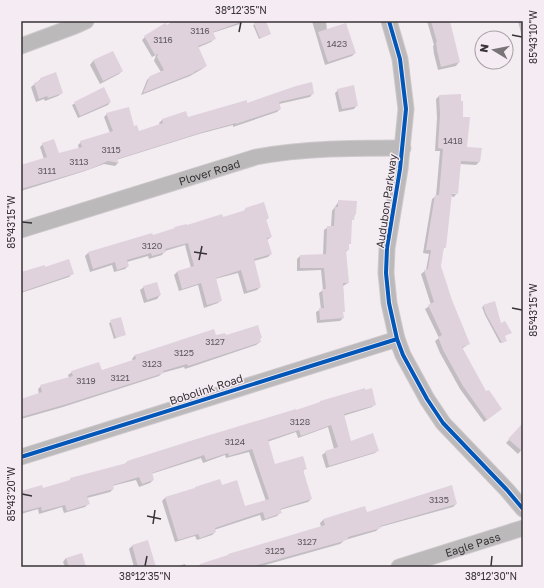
<svg xmlns="http://www.w3.org/2000/svg" width="544" height="588" viewBox="0 0 544 588" font-family="'Golos Text',sans-serif">
<style>
.shadow{fill:#0003;fill-rule:evenodd}
.building{fill:#dfd2dd}
.lines{fill:none;stroke-linecap:round;stroke-linejoin:round}
.minor-casing{stroke:#cdc9cc;stroke-width:17}
.minor{stroke:#bcb9bb;stroke-width:15}
.cycleway-casing{stroke:#f5ebf3;stroke-width:6}
.cycleway{stroke:#0057b8;stroke-width:4}
.ticks{fill:none;stroke:#373336;stroke-width:1.5}
.labels{text-anchor:middle;dominant-baseline:central;stroke-width:3;stroke-linejoin:round;paint-order:stroke}
.number-label{font-size:9px;fill:#615b60}
.street-label{font-size:11px;fill:#373336;stroke:#f5ebf3}
.neatline{fill:none;stroke:#373336;stroke-width:1.5}
.ticks-label{font-size:10px;text-anchor:middle;fill:#373336}
</style>
<rect width="100%" height="100%" fill="#f3edf2"/>
<path class="shadow" d="M183,21H243L240,24L212,33L214,39L211,42L197,48L206,66L202,69L190,76L141,95L147,80L150,77L161,72L154,61L156,55L152,57L142,40L145,37L166,27Z
M262,21H265L270,34L259,39L253,25Z
M312,21H326L327,30L355,53L352,56L325,65Z
M427,21H448L459,62L456,66L438,70L434,54L433,46L434,45Z
M518,21H523V41Z
M113,52L122,71L119,74L100,84L90,65L93,61Z
M41,79L62,93L58,96L45,101L44,99L36,102L31,87Z
M103,88L110,102L108,105L78,118L72,105Z
M338,90L357,105L354,109L339,112L335,93Z
M313,93L310,97L279,104L280,109L277,112L233,127V125L199,134L116,160L118,163L115,166L104,164L85,171L21,191V161L23,166L44,159L40,147L43,144L58,155L79,149L78,145L81,142L110,133L104,117L107,114L134,127L139,133L160,125L159,123L162,120L187,119L247,104Z
M460,95L466,148L479,162L476,165L460,164L457,193L454,197L451,196L445,247L443,249L440,267L451,300L469,344L461,349L486,393L501,409L484,422L460,389L440,353L435,341L439,338L425,309L431,305L421,274L426,270L429,254L423,253L432,199L436,196L440,151H435L437,118L436,99L439,96ZM456,192V194L447,193Z
M339,201L355,214L351,222L350,243L348,245V250L345,252L348,283L343,286L344,311L342,313L343,318L340,321L317,323L316,312L321,309L319,293L323,290L321,270L297,271V259L300,256L323,255L324,230L328,227H331L332,211Z
M246,209L268,218L265,221L271,237L267,240L271,254L268,257L254,261L260,287L257,290L244,294L238,273L215,279L221,300L218,303L204,308L198,285L179,291L174,275L177,272L191,268L185,245L165,251L162,255L149,259L148,256L127,262L128,266L125,269L114,272L112,265L90,272L85,256L88,253L151,234L152,237L186,226L223,218L243,212Z
M45,268L73,273L69,277L21,293V273Z
M144,287L160,295L157,299L144,303L140,290Z
M484,306L504,336V342L500,343L485,315L482,307Z
M120,318L125,334L114,339L109,323Z
M225,336L261,338L259,339L260,342L256,345L185,369L184,367L162,373L159,376L63,407L21,419V400L39,394L38,389L41,386L69,378L68,375L72,372L101,371L133,361L132,359L135,355L215,337Z
M375,404L372,407L343,416L351,442L378,450L375,453L326,468L322,455L326,452L334,449L328,427L298,438L296,432L267,442L274,465L306,468L303,471L311,499L308,502L280,510V513L277,516L262,521L260,515L214,530L215,532L212,535L197,540L195,536L175,542L162,501L165,498L221,486L245,508L266,501L249,452L226,458L225,455L203,463L201,458L151,474L153,480L150,483L139,487L136,480L112,486L113,489L110,492L87,498L88,504L85,507L64,513L62,507L39,514L38,509L21,514V495L68,482L71,479L125,464L127,462L296,411Z
M523,430V448L518,454L506,443L517,431Z
M456,504L453,507L380,527L376,531L345,540L340,544L258,567H194L321,527L320,523L323,520L354,510L366,513Z
M147,541L155,567H134L129,549L132,546Z
M66,558L85,567H65L63,562Z
M185,564L186,567H175Z"/>
<path class="building" d="M173,21H238V23L213,32L216,39L198,46L207,66L194,72V73L143,93L150,76L164,70L157,57L158,54L155,55L144,36L165,23L167,25Z
M253,21H266L271,34L260,38Z
M431,21H450L460,62L441,67L437,50L436,42H437Z
M346,23L356,53L328,62L318,32Z
M113,51L123,71L103,81L93,60Z
M56,72L63,93L48,98L47,96L39,99L34,83L41,80L40,78Z
M312,82L314,94L279,102L281,109L236,124V123L203,132L117,159L119,163L108,161L90,169L21,189V165L47,157L42,143L54,139L59,153L82,147L80,141L113,131L106,113L129,107L134,126L137,125L139,131L163,123L162,119L186,111L188,117L247,100V103L296,86Z
M354,85L358,106L342,109L337,89Z
M104,87L111,102L80,116L74,102Z
M461,94V101H463V117H470L467,147L482,148L480,162L461,161L458,194L452,193L446,248L444,247L441,266L452,300L470,344L462,347L486,391L489,390L502,409L487,420L463,386L443,350L438,337L442,335L428,305L434,302L424,270L428,269L431,250H426L435,195H439L443,149L438,148L440,114L439,95Z
M338,200L357,201L356,215L355,214L354,220H352L351,244H349V250H346L349,283H343L345,312H343L344,318L320,320L319,308H324L322,289H326L324,268H300V255L326,254L327,226H334L335,207H338Z
M264,202L269,218L266,219L272,237L267,238L272,254L254,259L261,287L247,291L241,270L216,278L222,301L207,305L201,283L182,289L177,271L194,266L188,243L165,249L166,252L152,256L151,253L127,260L129,266L117,270L115,262L93,269L88,252L152,233L153,235L175,228L174,227L187,224V225L222,214L223,217L246,210L245,208Z
M69,259L74,274L21,292V272L45,265V267Z
M157,282L161,295L147,300L143,286Z
M495,301L501,323L505,321L512,333L505,336L507,341L502,343L486,314L483,305Z
M121,317L126,335L116,338L110,320Z
M258,325L262,338H260L261,342L188,366L187,364L163,371L164,373L67,404L21,417V399L42,392L40,385L73,376L71,371L99,362L102,370L136,359L135,355L214,329L216,335L225,333L226,335Z
M365,388V390L372,388L376,405L344,414L351,441L373,433L379,451L329,466L325,451L338,447L331,425L301,436L299,430L268,440L275,464L303,456L307,469L303,470L312,499L280,509L282,513L265,519L263,512L215,528L216,532L200,538L198,534L178,540L165,497L195,488V487L220,479L222,485L237,480L245,506L269,499L252,449L229,456L228,453L206,460L204,455L152,473L154,480L142,484L139,477L113,485L114,489L87,496L90,504L67,511L65,505L42,511L41,507L21,512V491L42,485L43,488L70,480V478L127,463V461L203,437L296,409V410L320,402V401Z
M523,423V452L508,439Z
M452,485L457,504L380,526L381,528L348,537V539L344,541L250,567H200V564L228,555V554L325,525L323,519L365,506L367,512Z
M148,540L156,567H138L132,545Z
M82,553L86,567H69L66,558Z"/>
<g class="lines">
<g class="minor-casing">
<g id="minor">
<path d="M389,21L400,59L406,109L400,169L387,248L386,273L389,303L397,339L403,355L427,399L443,423L507,490L523,509"/>
<path d="M21,46L75,26L86,21"/>
<path id="s1" d="M21,230L256,157C304,148 353,148 403,148"/>
<path d="M21,457L397,339"/>
<path id="s2" d="M399,567L523,528"/>
</g>
</g>
<use href="#minor" class="minor"/>
<g class="cycleway-casing">
<path id="cycleway" d="M389,21L400,59L406,109L400,169L387,248L386,273L389,303L397,339L403,355L427,399L443,423L507,490L523,509
M21,457L397,339"/>
</g>
<use href="#cycleway" class="cycleway"/>
</g>
<path class="ticks" d="M239,32L241,22M512,35L522,37M22,222L32,223M194,252L207,254M199,260L202,246M512,308L522,310M22,494L32,496M147,516L161,519M153,524L155,510M145,566L147,556M491,566L492,556"/>
<g class="labels">
<g class="number-label">
<text x="200" y="30">3116</text>
<text x="163" y="39">3116</text>
<text x="337" y="43">1423</text>
<text x="453" y="140">1418</text>
<text x="111" y="149">3115</text>
<text x="79" y="161">3113</text>
<text x="47" y="170">3111</text>
<text x="152" y="245">3120</text>
<text x="215" y="341">3127</text>
<text x="184" y="352">3125</text>
<text x="152" y="363">3123</text>
<text x="120" y="377">3121</text>
<text x="86" y="380">3119</text>
<text x="300" y="421">3128</text>
<text x="235" y="441">3124</text>
<text x="439" y="499">3135</text>
<text x="307" y="541">3127</text>
<text x="275" y="550">3125</text>
</g>
<g class="street-label">
<text stroke="none"><textPath href="#s1" startOffset="197">Plover Road</textPath></text>
<text transform="translate(386 201) rotate(-82)">Audubon Parkway</text>
<text transform="translate(206 389) rotate(-18)">Bobolink Road</text>
<text stroke="none"><textPath href="#s2" startOffset="77">Eagle Pass</textPath></text>
</g>
</g>
<rect width="544" height="588" fill="none" stroke="#f5ebf3" stroke-width="44"/>
<g transform="translate(494 50) rotate(280)"><circle r="19" fill="#f5ebf3" stroke="#a9a1a7"/>
<path d="M0-3L7 15L0 10L-7 15Z" fill="#797478"/>
<text y="-6" font-size="11" font-weight="bold" text-anchor="middle" fill="#373336">N</text>
</g>
<rect x="22" y="22" width="500" height="544" class="neatline"/>
<g class="ticks-label">
<text x="241" y="14">38°12'35"N</text>
<text transform="translate(533 37) rotate(-90)" y="4">85°43'10"W</text>
<text transform="translate(11 222) rotate(-90)" y="4">85°43'15"W</text>
<text transform="translate(533 310) rotate(-90)" y="4">85°43'15"W</text>
<text transform="translate(11 494) rotate(-90)" y="4">85°43'20"W</text>
<text x="145" y="580">38°12'35"N</text>
<text x="491" y="580">38°12'30"N</text>
</g>
</svg>
